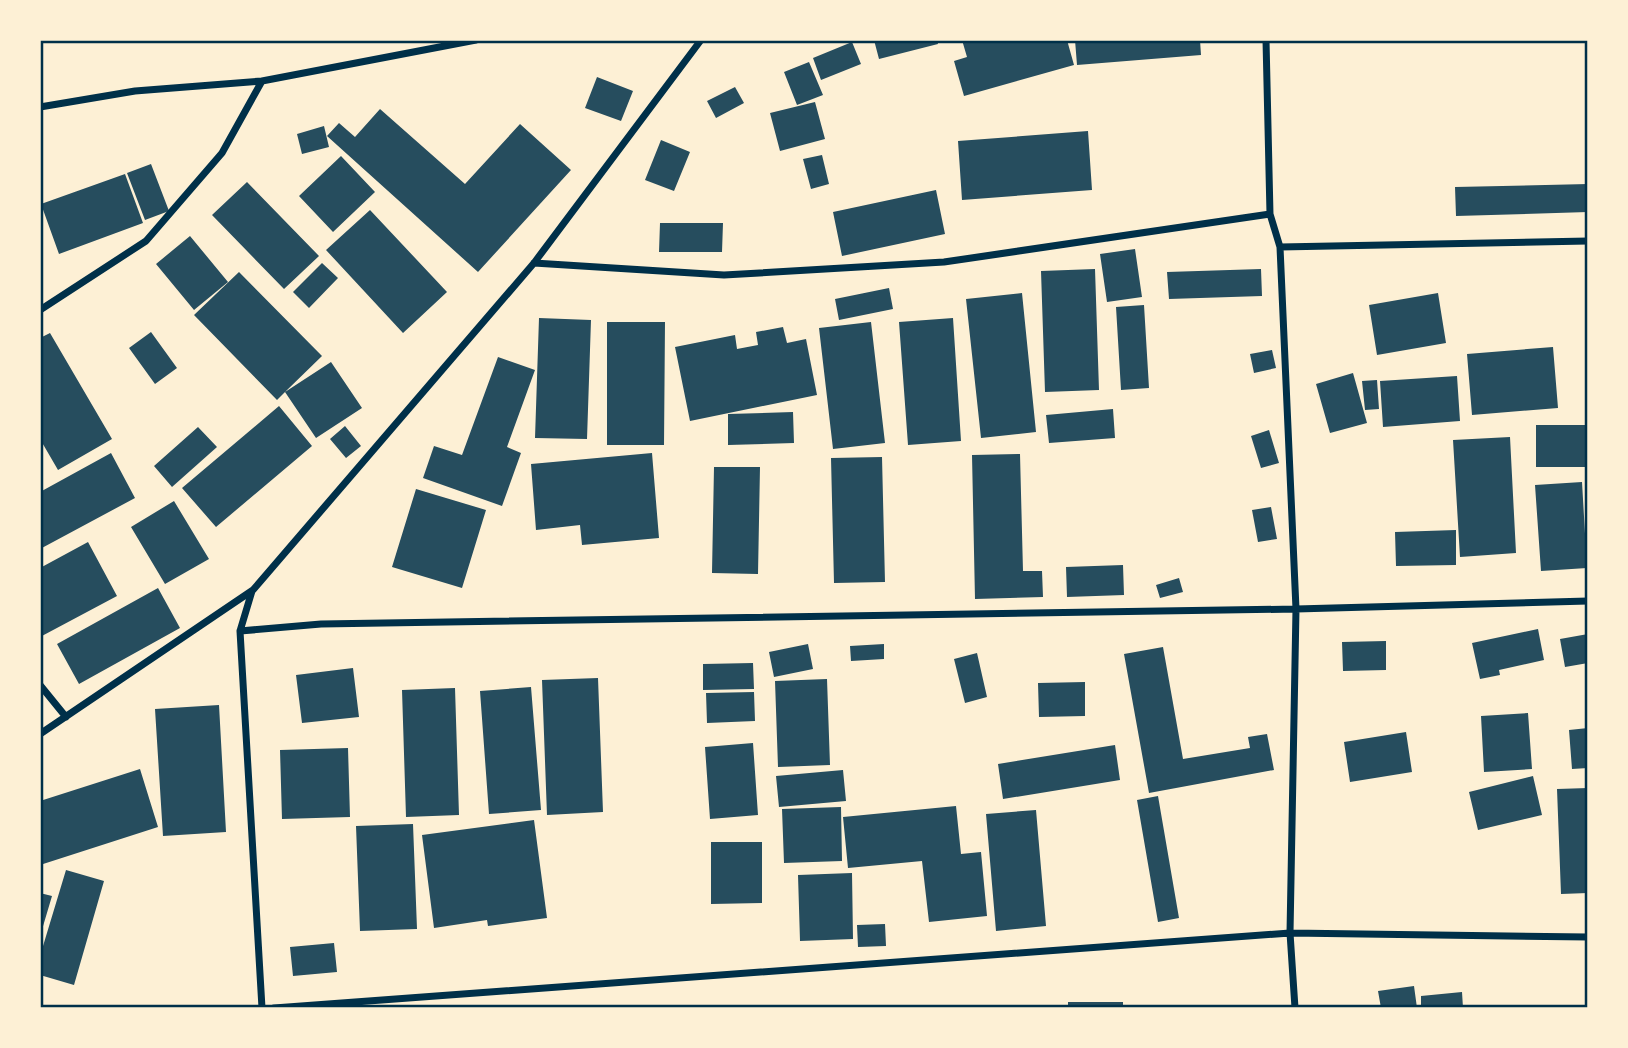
<svg xmlns="http://www.w3.org/2000/svg" width="1628" height="1048" viewBox="0 0 1628 1048" font-family="Raleway,sans-serif">
<style>
.building{fill:#264d5e}
.lines{fill:none;stroke-linecap:round;stroke-linejoin:round}
.minor{stroke:#003049;stroke-width:7}
.neatline{fill:none;stroke:#003049;stroke-width:2.5}
</style>
<rect width="100%" height="100%" fill="#fdf0d5"/>
<path class="building" d="M874,40H937L938,44L879,59Z
M962,40H1067L1074,65L964,96L954,61L967,57Z
M1075,40H1200L1201,55L1077,65Z
M852,42L861,64L821,80L813,58Z
M809,62L823,95L797,105L784,72Z
M597,77L633,91L621,121L585,108Z
M735,87L744,103L716,118L707,101Z
M815,102L825,139L780,151L770,113Z
M380,109L465,184L520,124L571,170L478,272L327,136L339,123L355,137Z
M324,126L329,147L302,154L297,134Z
M1088,131L1092,190L962,200L958,141Z
M661,140L690,152L674,191L645,180Z
M822,155L829,184L811,189L803,159Z
M341,156L375,192L333,232L299,196Z
M151,164L169,211L145,220L127,173Z
M125,174L143,223L59,254L41,204Z
M247,182L319,256L284,289L212,215Z
M1588,184V212L1456,216L1455,187Z
M936,190L945,234L842,256L833,212Z
M370,210L447,292L403,333L326,250Z
M660,223H723L722,252H659Z
M190,236L228,282L194,310L156,264Z
M1135,249L1142,297L1107,302L1100,254Z
M322,263L338,278L309,308L293,292Z
M1095,269L1099,390L1045,392L1041,271Z
M1261,269L1262,296L1169,299L1167,272Z
M239,272L322,356L285,392L331,362L362,408L316,438L285,392L277,400L194,315Z
M889,288L893,309L839,320L835,299Z
M1022,293L1036,432L981,438L966,299Z
M1438,293L1446,343L1377,355L1369,305Z
M1144,305L1149,388L1121,390L1116,307Z
M539,318L591,320L587,439L535,438Z
M953,318L961,441L908,445L899,322Z
M607,322H665L664,445H607Z
M871,322L885,443L833,449L819,328Z
M783,327L787,343L806,339L817,395L690,421L675,347L735,335L737,349L758,345L756,332Z
M151,332L177,368L155,384L129,348Z
M50,333L112,439L58,470L40,439V338Z
M1553,347L1558,408L1472,415L1467,354Z
M1272,350L1276,368L1254,373L1250,354Z
M498,357L535,370L507,447L521,453L502,506L423,478L434,446L462,455Z
M1353,373L1367,423L1330,433L1316,384Z
M1457,376L1460,421L1383,427L1380,381Z
M1377,380L1379,409L1365,410L1362,381Z
M279,406L312,446L216,527L182,488Z
M1113,409L1115,438L1049,443L1046,415Z
M793,412L794,443L728,445V414Z
M1536,425H1588V467H1536Z
M345,426L361,446L346,458L330,439Z
M198,427L217,447L172,487L154,466Z
M1269,430L1279,463L1261,468L1251,436Z
M1510,437L1516,553L1460,557L1453,440Z
M111,453L135,498L40,549V492Z
M652,453L659,538L582,545L580,525L536,530L531,464Z
M1020,454L1023,571H1042L1043,597L975,599L972,455Z
M882,457L885,582L834,583L831,458Z
M714,467H760L758,574L712,573Z
M1582,482L1587,568L1541,571L1535,485Z
M416,489L486,510L462,588L392,567Z
M174,501L209,559L165,584L131,527Z
M1271,507L1277,539L1258,542L1252,510Z
M1456,530V565L1396,566L1395,532Z
M88,542L117,596L40,637V568Z
M1123,565L1124,595L1067,597L1066,567Z
M1179,578L1183,592L1160,598L1156,585Z
M158,588L180,628L79,684L57,644Z
M1538,629L1544,660L1499,670L1500,675L1480,679L1472,643Z
M1588,634V663L1565,667L1560,639Z
M1386,641V670L1343,671L1342,642Z
M808,644L813,669L774,677L769,652Z
M884,644V659L851,661L850,646Z
M1163,647L1183,759L1250,748L1248,737L1267,734L1274,770L1149,793L1124,654Z
M977,653L987,697L965,703L954,659Z
M753,663L754,689L703,690V664Z
M353,668L359,717L302,723L296,675Z
M598,678L603,812L547,815L542,680Z
M827,679L830,765L778,767L775,681Z
M1085,682V716L1039,717L1038,683Z
M531,687L541,810L489,814L480,691Z
M455,688L459,815L406,817L402,690Z
M754,692L755,721L707,723L706,693Z
M219,705L226,832L163,836L155,709Z
M1528,713L1532,769L1484,772L1481,716Z
M1588,728V768L1572,769L1569,730Z
M1406,732L1412,772L1350,782L1344,742Z
M753,743L758,815L710,819L705,747Z
M1115,745L1120,780L1003,799L998,764Z
M348,748L350,817L282,819L280,750Z
M140,769L158,827L40,865V801Z
M843,770L846,801L779,807L776,776Z
M1533,776L1542,815L1478,830L1469,792Z
M1588,788V893L1561,894L1557,789Z
M1158,796L1179,918L1158,922L1137,800Z
M956,806L961,854L981,852L987,916L929,922L922,861L848,868L843,817Z
M841,807L842,861L784,863L782,809Z
M1036,810L1046,926L996,931L986,814Z
M534,820L547,918L488,926L487,920L434,928L422,835Z
M413,824L417,929L360,931L356,826Z
M711,842H762V903L711,904Z
M66,870L104,881L74,985L40,975V956Z
M852,873L853,939L800,941L798,875Z
M40,893L52,896L41,933H40Z
M885,924L886,946L858,947L857,925Z
M334,943L337,972L293,976L290,947Z
M1414,986L1417,1008H1381L1378,991Z
M1462,992L1463,1008H1421V996Z
M1068,1002H1123V1008H1068Z"/>
<g class="lines">
<path class="minor" d="M1266,40L1270,214L1280,247L1296,609L1290,933L1295,1008
M40,107L135,91L262,81
M1280,247L1588,241
M534,263L724,275L944,262L1270,214
M40,310L146,241L222,153L262,81L476,40
M252,591L240,631L262,1008
M240,631L321,624L1296,609L1588,601
M40,685L66,717
M40,734L253,590L534,263L701,40
M274,1008L1290,933L1588,937"/>
</g>
<rect width="1628" height="1048" fill="none" stroke="#fdf0d5" stroke-width="84"/>
<rect x="42" y="42" width="1544" height="964" class="neatline"/>
</svg>
